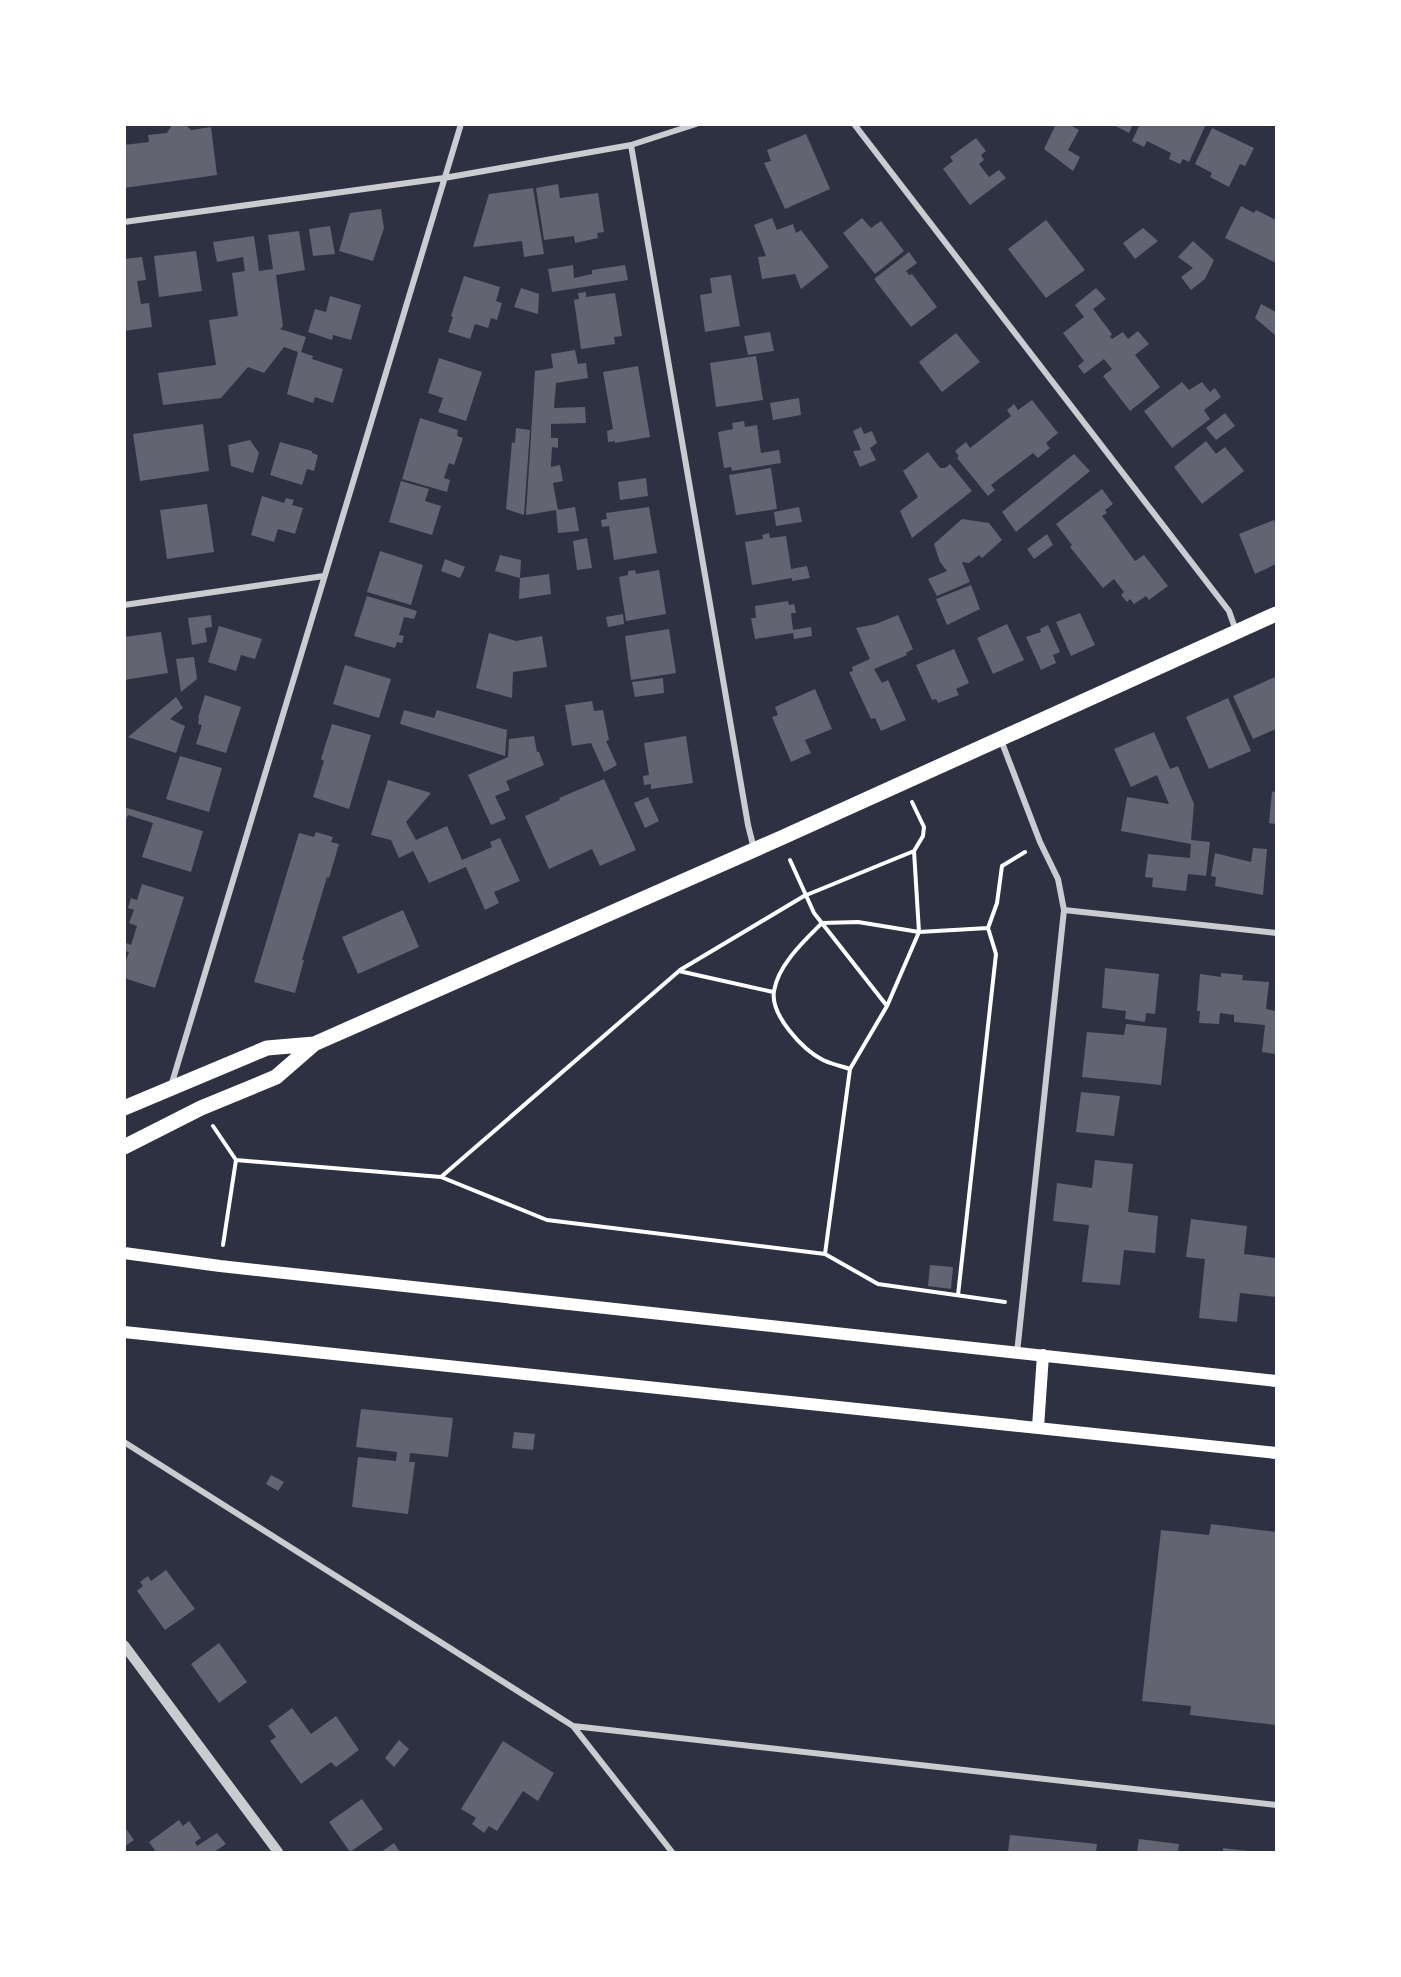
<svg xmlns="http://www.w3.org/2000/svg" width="1401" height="1977" viewBox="0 0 1401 1977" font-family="Figtree,sans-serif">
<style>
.building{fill:#626471}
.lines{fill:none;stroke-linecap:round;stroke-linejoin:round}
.path{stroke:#fff;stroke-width:4}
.minor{stroke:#caccd0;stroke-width:6}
.tertiary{stroke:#caccd0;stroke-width:10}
.secondary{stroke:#fff;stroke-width:12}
.primary{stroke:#fff;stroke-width:15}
</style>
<rect width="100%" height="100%" fill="#2d3142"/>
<path class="building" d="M185,124L191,130L211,127L217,175L124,188V145L149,142L148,135L167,133L172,125Z
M1056,124H1068L1079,130L1068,150L1080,157L1073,171L1044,149Z
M1112,124H1133L1129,133Z
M1140,124H1206L1189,162L1183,159L1180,164L1169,159L1171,153L1147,141L1144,147L1132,141Z
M1212,128L1254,148L1245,166L1240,164L1229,187L1210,177L1212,173L1195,164Z
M806,134L830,189L785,209L764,163L771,161L767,150Z
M976,138L986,151L981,155L984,160L979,164L989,177L999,170L1006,178L970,205L943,169L953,161L950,157Z
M558,184L560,198L598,193L604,232L597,233L598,238L575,243L574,236L544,240L536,188Z
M533,188L544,254L524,257L522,241L473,247L489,194Z
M1241,206L1254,213L1256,210L1276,220V263L1225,238Z
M381,209L384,228L373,261L339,251L350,213Z
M772,218L777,230L793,224L796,233L801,230L829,267L801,289L795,274L762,279L758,257L766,256L754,225Z
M862,218L871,228L881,221L904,251L875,274L843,233Z
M1046,220L1085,270L1046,298L1008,249Z
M330,226L335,254L313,256L309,229Z
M1143,228L1158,241L1135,259L1123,243Z
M299,231L305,270L276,275L283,326L280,329L306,337L301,352L313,356L312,359L343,369L333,403L315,397L313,403L287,394L298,352L284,347L264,373L248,367L221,398L163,405L158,373L216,365L209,320L238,316L232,273L245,271L243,257L217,262L213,242L254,236L259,271L273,269L268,235Z
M1193,241L1214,260L1205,279L1191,290L1181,277L1193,268L1178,257Z
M196,251L202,291L159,297L154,256Z
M909,252L917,263L906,271L909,275L912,274L937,307L911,327L874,279Z
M142,257L146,280L137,281L141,304L149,303L152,327L124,331V259Z
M573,265L574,278L592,274V270L625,265L628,280L552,292L548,269Z
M731,275L740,326L705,332L700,295L712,293L710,278Z
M464,276L500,287L496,301L502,303L497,320L491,318L488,328L475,324L470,339L448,332L453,317L451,316Z
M521,288L539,294L538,314L514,307Z
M1096,288L1106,299L1093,309L1112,334L1110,337L1112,339L1123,332L1128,339L1138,331L1149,344L1135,355L1160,387L1130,411L1103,376L1112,369L1104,359L1084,374L1078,366L1084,361L1063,333L1084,317L1075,305Z
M586,292V297L615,293L622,336L614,337L615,344L581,349L574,300L579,299L578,293Z
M330,296L361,305L351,340L333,335L332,340L308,332L315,309L326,312Z
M1261,304L1276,312V336L1255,318Z
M770,332L774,351L748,355L744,336Z
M956,333L980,362L942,392L919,362Z
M575,350L578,364L586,363L588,378L556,383L554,408L585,407L586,423L551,424V438H558V448L552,447L551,464V467L560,465L563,481L553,483L558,510L575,507L579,531L558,533L556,510L526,515L535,371L553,368L551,354Z
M756,356L763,400L716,407L710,363Z
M439,358L482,372L466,421L438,412L443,398L428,393Z
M638,366L650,437L615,443V441L608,442L607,431L613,429L603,372Z
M1182,382L1189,390L1202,382L1210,392L1215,388L1221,397L1204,410L1210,419L1172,448L1144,411Z
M799,398L801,415L773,420L770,403Z
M1032,400L1058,433L1046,443L1050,448L1038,458L1033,453L991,485L995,490L988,496L957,458L959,456L955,451L966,442L970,448L1011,416L1007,410L1014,404L1018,410Z
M1225,413L1235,426L1216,440L1206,428Z
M420,418L458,430L457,436L463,438L454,465L449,463L444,478L450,480L447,492L402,479Z
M744,421L745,427L757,425L761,453L779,450L781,463L732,471L731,467L724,468L718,432L733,429L732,423Z
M203,424L209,471L140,481L133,434Z
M861,427L864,434L872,431L877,443L870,448L876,460L860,467L853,451L861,450L853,431Z
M516,428L530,430L524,515L506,509L512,442L515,443Z
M250,440L259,453L253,473L231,466L228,445Z
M1206,441L1216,454L1225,447L1244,471L1202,504L1174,467Z
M280,442L312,451V453L318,455L314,471L307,469L302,485L270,475Z
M928,452L940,468H945L950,464L972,491L912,538L900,511L918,497L903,471Z
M1074,454L1090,471L1016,532L1002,512Z
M771,468L777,509L736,515L729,475Z
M646,478L648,496L620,500L618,482Z
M401,481L429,489L425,501L441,506L432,535L389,522Z
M1102,489L1113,504L1105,510L1107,513L1102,516L1135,561L1144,555L1168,586L1149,600L1146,596L1134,604L1130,599L1127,602L1121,595L1124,592L1114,579L1103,588L1070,547L1072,545L1056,524Z
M262,496L284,503L286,498L294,500L292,505L303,508L295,534L278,529L274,542L251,535Z
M207,504L214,552L167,559L160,510Z
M649,507L657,553L614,560L609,526L602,527L601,520L607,519L606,513Z
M799,507L802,522L776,526L774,512Z
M962,519L989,523L1002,540L982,558L979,555L969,563L962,562L970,582L937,596L928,579L947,571L940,562L934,544Z
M1274,520L1276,526V564L1255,574L1239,534Z
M769,533L770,538L786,536L791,569L807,566L810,578L792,581V578L752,585L745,542L763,539L762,535Z
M1047,534L1053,545L1034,559L1027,549Z
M587,538L592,568L577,570L573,541Z
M380,551L423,565L411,605L367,592Z
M500,555L521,560L520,578L549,574L551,594L519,599L520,578L495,571Z
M445,559L465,567L460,578L441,571Z
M635,570L636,574L659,570L666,614L626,621L619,577L628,575V571Z
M971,585L980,609L947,625L936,599Z
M367,596L417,611L414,619L404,617L399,635L404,636L402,643L397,642L395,648L354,636Z
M788,601L789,605L794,604L796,613H791L793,630L811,627L812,636L794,639L793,633L755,639L751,618H756L755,606Z
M1080,613L1095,645L1071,656L1056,622Z
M623,614L624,624L608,627L606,617Z
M211,615L212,627L205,628L207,642L192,645L188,618Z
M898,615L913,649L906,653L907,655L874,669L882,683L888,680L906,720L881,731L875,718L871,719L849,672L853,671L852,667L870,659L856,628L876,624Z
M1007,624L1024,660L993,674L977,638Z
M1048,625L1060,652L1053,655L1056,663L1041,670L1026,637L1041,632L1040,629Z
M219,626L262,639L255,659L241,655L236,671L208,662Z
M669,629L676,673L631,680L625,636Z
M161,632L168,673L124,680V637Z
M489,633L516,641L542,636L547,667L513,672L512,698L476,688Z
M954,649L969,683L956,689L959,695L938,703L936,699L932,700L916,665Z
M194,657L197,679L181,692L176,659Z
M345,665L391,679L379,718L333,704Z
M1275,677L1276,729L1253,739L1233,696Z
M663,678L664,693L635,697L632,682Z
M815,689L832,729L805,740L811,753L791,762L772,717L778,715L775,707Z
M205,695L241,707L226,753L196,744L202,725L198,724L199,718H198Z
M176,697L183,708L170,719L185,726L176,753L128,737Z
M1228,698L1251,751L1209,769L1186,717Z
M592,701L594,711L603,710L609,740L606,741L617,765L604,772L591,743L572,746L565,705Z
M404,710L434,718L437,710L507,730L505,756L400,724Z
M332,724L371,735L349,809L313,797L324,761L321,759Z
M1154,732L1170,769L1178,766L1194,804L1191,840L1210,842L1206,876L1188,874L1186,891L1152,887L1153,878L1145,877L1148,854L1190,858L1191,844L1121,831L1127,797L1169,804L1157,775L1131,787L1114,749Z
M534,736L537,752H539L544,765L506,781L510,790L495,796L506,819L491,825L468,775L508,757L509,739Z
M686,736L693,783L651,789V784L644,785L643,776L649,775L644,743Z
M180,756L222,768L209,812L166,799Z
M604,779L636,850L600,866L592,849L549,869L525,816L560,800L559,798Z
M388,780L431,793L406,822L416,840L447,826L462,860L492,847L490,842L500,838L520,881L494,892L499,903L485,910L466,867L429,883L413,851L399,858L391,840L371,835Z
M1276,791V824L1269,823L1272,792Z
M648,797L659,821L645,828L634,803Z
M124,807L203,831L191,872L142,857L153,823L128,815L124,824Z
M316,832L333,837L331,842L339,844L329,878L327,877L302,960H304L295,993L254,982L299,833L314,837Z
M1253,848L1267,849L1263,895L1215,886L1216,877L1211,876L1215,853L1251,862Z
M142,884L184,897L155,988L124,978V966L129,952L124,951V947L126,943L131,945L137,926L129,923L134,910L128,908L131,898L137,900Z
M403,910L419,947L358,974L342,937Z
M1105,968L1159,974L1155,1014L1146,1013L1145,1022L1125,1019L1126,1011L1102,1008Z
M1221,973L1243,975L1242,980L1269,982L1266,1009L1276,1011V1054L1262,1052L1265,1025L1234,1022V1015L1220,1013L1219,1024L1199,1023L1200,1011H1197L1200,974L1221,977Z
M1126,1024L1167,1028L1161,1085L1082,1077L1087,1032L1124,1035Z
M1081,1092L1120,1096L1114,1136L1076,1132Z
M1095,1160L1133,1164L1128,1212L1158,1216L1155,1253L1124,1250L1120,1285L1082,1282L1089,1225L1053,1221L1057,1183L1092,1188Z
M1191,1219L1247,1226L1244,1254L1276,1258V1297L1240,1293L1237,1322L1199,1318L1205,1259L1186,1257Z
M930,1265L953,1267L951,1289L928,1286Z
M361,1409L453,1418L448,1457L410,1453L409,1462H415L408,1514L352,1507L358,1457L396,1461L397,1452L356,1447Z
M514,1432L535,1434L533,1450L512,1448Z
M271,1475L284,1482L278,1491L266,1484Z
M1211,1524L1276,1532V1725L1190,1715L1191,1706L1142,1701L1161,1530L1209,1535Z
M166,1570L195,1609L165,1630L137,1591L143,1586L140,1582L148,1576L151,1581Z
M219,1643L247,1682L219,1703L191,1664Z
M292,1708L311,1734L336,1716L359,1750L336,1767L331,1762L301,1784L270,1741L276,1737L268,1726Z
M399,1740L409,1749L394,1767L385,1758Z
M503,1741L554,1773L538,1801L523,1791L497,1831L489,1826L484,1833L472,1824L476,1818L461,1809Z
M362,1799L383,1829L350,1852L329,1822Z
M179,1820L183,1826L189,1821L201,1838L195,1842L197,1846L217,1833L226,1844L214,1852H156L149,1842Z
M124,1826L134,1840L124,1847Z
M1010,1835L1097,1844L1096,1852H1008Z
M1139,1839L1179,1844L1178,1852H1137Z
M394,1843L400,1852H381Z
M1223,1848L1248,1851L1247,1852H1223Z"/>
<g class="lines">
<path class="path" d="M790,860L814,913L887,1006
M680,970L804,896L914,851
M850,1069C841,1066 831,1064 823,1060C803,1050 770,1015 774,991C778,965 804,941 822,923L858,922L919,932L914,851L923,836L924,827L912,802
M213,1126L236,1160L441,1177L547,1220L825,1254L878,1284L1005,1302
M441,1177L679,971L773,992
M223,1245L236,1160
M825,1254L850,1069L887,1006L919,932L988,928L997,903L1002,866L1025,852
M958,1295L996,954L988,928"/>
<path class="minor" d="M854,124L1229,611L1236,631
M631,145L748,825L754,849
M124,222L444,178L631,145L696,124
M124,605L324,576
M1001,740L1040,842L1058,879L1064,910L1017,1353
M1064,910L1276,933
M171,1086L461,124
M124,1442L573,1726L672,1852
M573,1726L1276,1805"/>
<path class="tertiary" d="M124,1645L278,1852"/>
<path class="secondary" d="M124,1253L220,1266L1276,1381
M124,1332L1276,1453
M1038,1427L1043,1355"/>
<path class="primary" d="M124,1108L267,1048L314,1044
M124,1147L201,1108L276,1077L314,1044L781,838L1276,614"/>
</g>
<rect width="1401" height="1977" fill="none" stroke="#ffffff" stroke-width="252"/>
</svg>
